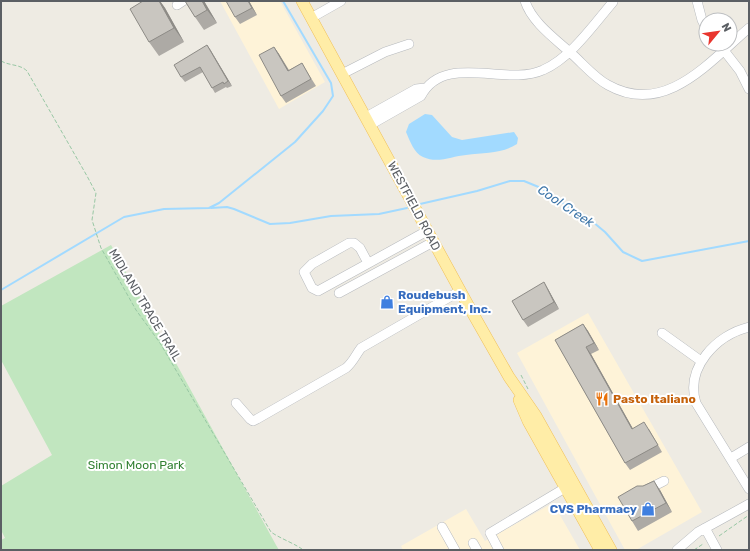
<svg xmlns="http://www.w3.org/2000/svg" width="750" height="551" viewBox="0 0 750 551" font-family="Rubik,sans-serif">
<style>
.commercial{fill:#fef3d8}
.green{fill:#c1e6bf}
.water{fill:#a2daff}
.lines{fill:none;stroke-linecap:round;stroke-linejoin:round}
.stream{stroke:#a2daff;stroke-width:2}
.minor-casing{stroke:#b6b9bd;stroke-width:10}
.major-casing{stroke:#f1c059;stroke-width:12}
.path{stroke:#98c7a4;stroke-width:1;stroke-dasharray:4 2;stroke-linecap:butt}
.minor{stroke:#fff;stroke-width:9}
.major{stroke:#ffeda7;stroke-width:11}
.wall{fill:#adaaa5}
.shaded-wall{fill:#8d8b86}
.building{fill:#c9c6c0;stroke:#8d8b86}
.labels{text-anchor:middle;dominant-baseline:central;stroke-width:4;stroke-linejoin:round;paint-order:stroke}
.street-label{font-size:12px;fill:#5b5f64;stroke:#fff}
.shop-label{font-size:12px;font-weight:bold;fill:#366cbe;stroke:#fff;text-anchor:start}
.food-label{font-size:12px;font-weight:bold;fill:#c56008;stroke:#fff;text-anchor:start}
.park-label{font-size:12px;fill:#348234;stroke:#fff}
.water-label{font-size:13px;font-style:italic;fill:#3c75a8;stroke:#fff}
</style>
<rect width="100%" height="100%" fill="#eeebe3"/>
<path class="commercial" d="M220,1H280L325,82L279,109Z
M588,313L702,512L636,550H625L517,353Z
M553,503L580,550H403L401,546L466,509L485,541Z"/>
<path class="green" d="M111,245L276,545L279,550H1V540L5,538L1,530V486L52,455L1,360V306Z"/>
<path class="water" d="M425,114L432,115L452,137L462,140L514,132L518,138L517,144C501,154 485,152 466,155C452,156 438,164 423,157C414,153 410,141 406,132L409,124Z"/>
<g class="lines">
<path class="stream" d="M420,204L477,191L510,181H524L541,188L567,206L587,217L605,232L623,252L642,261L749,241
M211,208L227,207L234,209L270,224L290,223L331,216L379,214L407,208
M1,290L124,217L164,209L209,208L219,203L295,142L323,111L333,96L331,83L283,1"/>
<g class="minor-casing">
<path id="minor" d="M525,1C532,23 557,40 573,55C584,65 595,78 608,85C665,117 709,62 749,28
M697,1L702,20L706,28
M177,5L183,1
M311,18L341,1
M719,44L740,71L749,89
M342,74L385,52L409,44
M366,117L416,89L425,88
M370,125L421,96C444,52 506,87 543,70C571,58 594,24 613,2
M368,263L360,248L354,243H349L312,264L304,272L312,288L318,291L427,231
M339,293L433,242
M749,327C716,335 685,368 696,403L749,489
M662,333L701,361
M236,403L250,419L253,421L257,419L346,368C353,362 355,356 361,348L460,291
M731,458L749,447
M646,490L664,481
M442,527L455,550
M705,528L717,550
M473,543L477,550
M499,550L490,533L565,488
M677,550L698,532L749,504"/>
</g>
<g class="major-casing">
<path id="major" d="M302,1L468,305L509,377L536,416L611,550
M519,400L528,421L600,550"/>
</g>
<path class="path" d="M1,61C10,66 20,64 27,71L87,176L96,193L92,220L101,248L136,310L160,343L271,532C279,538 298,545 303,550
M521,375L528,389
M719,536L749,515
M694,550L703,544"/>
<use href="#minor" class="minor"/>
<use href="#major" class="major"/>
</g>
<path class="wall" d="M143,1H160L165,8L184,42L159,56L149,42Z
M185,1H204L217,23L204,30L195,17Z
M249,1L257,15L240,24L235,17Z
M207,45L232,86L227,88L226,87L215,93L203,72L185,82L181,77Z
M274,47L279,54L289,70L302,63L306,70L316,86L286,103L281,96Z
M544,282L548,289L559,309L528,327L523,320Z
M583,324L588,331L599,350L591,354L633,429H649L662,452L630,470L625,463L555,340Z
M660,490L672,512L638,531L632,521Z"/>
<path class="shaded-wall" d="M159,1H160L165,8L184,42L174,28Z
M202,1H204L217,23L207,10Z
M248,1H249L257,15L252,8Z
M207,45L210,49L232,86L228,81Z
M274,47L279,54L293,78L288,71Z
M544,282L548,289L559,309L554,302Z
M583,324L588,331L599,350L594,343Z
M586,347L591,354L637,436L632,429Z
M654,481L660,490L672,512L666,503Z"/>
<path class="building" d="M143,1H159L174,28L149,42L130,9Z
M185,1H202L207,10L195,17Z
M226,1H248L252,8L235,17Z
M207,45L228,81L224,84L223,82L212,88L200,67L181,77L174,65Z
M274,47L288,71L302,63L311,79L281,96L259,55Z
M544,282L554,302L523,320L512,301Z
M583,324L594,343L586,347L632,429L644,422L658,445L625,463L555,340Z
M654,481L666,503L632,521L618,497L637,486H643Z"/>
<defs>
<g id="shop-bare" transform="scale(1.08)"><path d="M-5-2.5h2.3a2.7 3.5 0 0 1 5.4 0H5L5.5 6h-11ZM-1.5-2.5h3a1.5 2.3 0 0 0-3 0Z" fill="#3f7fe0" stroke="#fff" stroke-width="2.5" paint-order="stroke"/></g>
<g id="restaurant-bare" transform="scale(1.08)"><path d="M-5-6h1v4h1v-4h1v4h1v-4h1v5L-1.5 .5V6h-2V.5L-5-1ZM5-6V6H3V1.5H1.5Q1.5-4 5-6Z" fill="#e8710a" stroke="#fff" stroke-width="2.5" paint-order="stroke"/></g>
</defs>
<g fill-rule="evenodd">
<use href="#shop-bare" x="387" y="302"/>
<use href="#restaurant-bare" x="602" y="399"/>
<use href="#shop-bare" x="648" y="509"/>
</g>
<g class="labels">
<g class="street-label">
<text transform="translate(414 206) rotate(62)">WESTFIELD ROAD</text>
<text transform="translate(145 305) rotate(59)">MIDLAND TRACE TRAIL</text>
</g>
<g class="shop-label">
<text x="398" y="295">Roudebush<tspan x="398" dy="14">Equipment, Inc.</tspan></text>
<text x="637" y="509" text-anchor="end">CVS Pharmacy</text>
</g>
<g class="food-label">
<text x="613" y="399">Pasto Italiano</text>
</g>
<g class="park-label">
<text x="136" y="465">Simon Moon Park</text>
</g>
<g class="water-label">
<text transform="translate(566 206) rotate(34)">Cool Creek</text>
</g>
</g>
<rect width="750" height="551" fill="none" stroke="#5b5f64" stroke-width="4"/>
<g transform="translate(718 32) rotate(61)"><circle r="19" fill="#ffffff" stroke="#bdbfc1"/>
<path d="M0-3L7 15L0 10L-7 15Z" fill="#e9352e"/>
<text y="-6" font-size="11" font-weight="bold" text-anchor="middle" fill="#5b5f64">N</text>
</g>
</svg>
